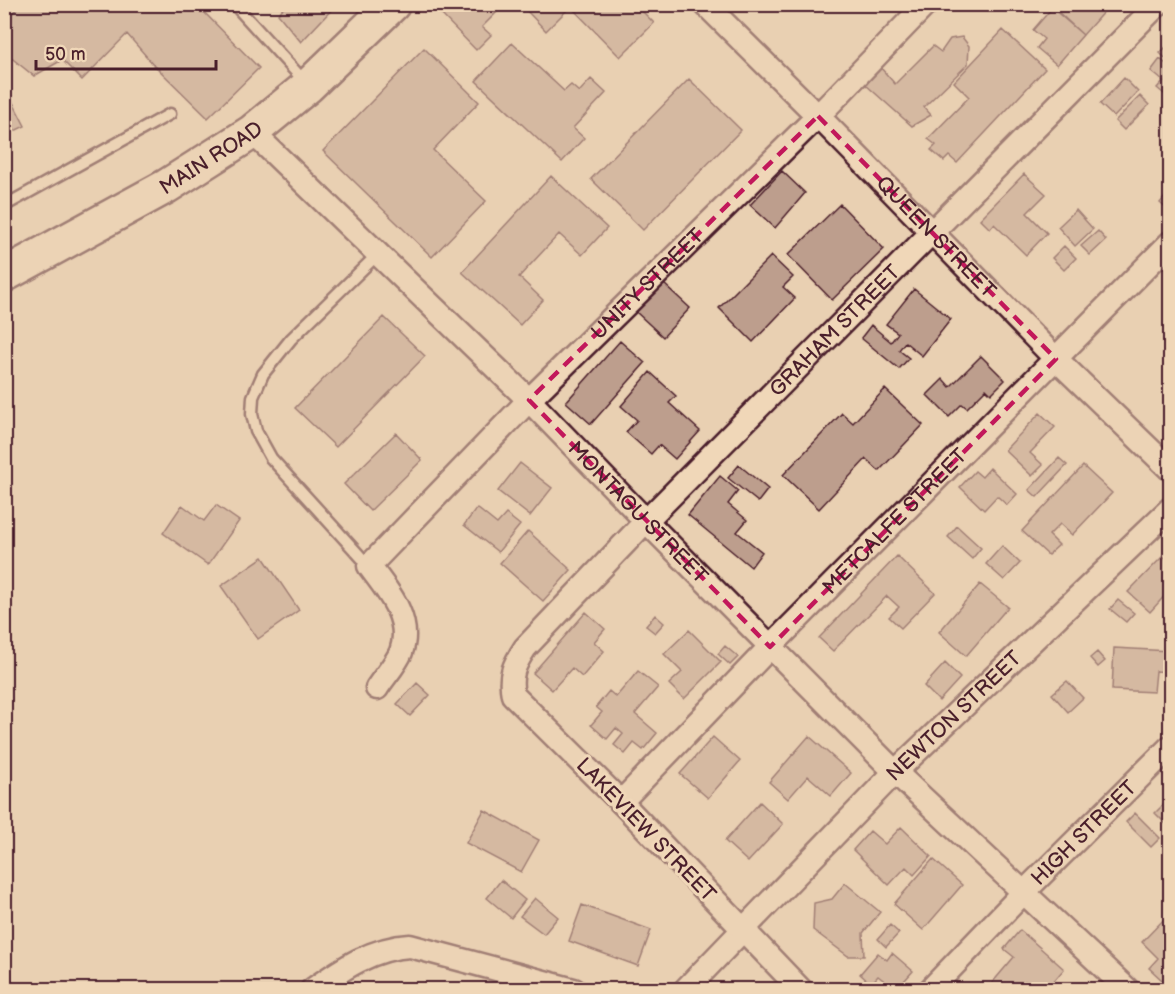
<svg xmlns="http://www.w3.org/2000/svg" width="1175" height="994" viewBox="0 0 1175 994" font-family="'Balsamiq Sans',sans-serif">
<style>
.building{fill:#bd9e8d;stroke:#4a1f2b;stroke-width:1.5}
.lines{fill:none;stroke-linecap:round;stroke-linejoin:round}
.service-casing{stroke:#4a1f2b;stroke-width:15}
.minor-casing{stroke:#4a1f2b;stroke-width:27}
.trunk-casing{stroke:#4a1f2b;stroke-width:38}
.service{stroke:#f0d7b8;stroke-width:10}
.minor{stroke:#f0d7b8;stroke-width:22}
.trunk{stroke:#f0d7b8;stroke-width:33}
.marked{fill:none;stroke:#c2185b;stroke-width:4.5;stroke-dasharray:12 8;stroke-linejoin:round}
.labels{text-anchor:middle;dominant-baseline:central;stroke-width:6;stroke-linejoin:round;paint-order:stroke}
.street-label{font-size:21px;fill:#4a1f2b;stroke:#f0d7b8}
</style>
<rect width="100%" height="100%" fill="#e9d0b2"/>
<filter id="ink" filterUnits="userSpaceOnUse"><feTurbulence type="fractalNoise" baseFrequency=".0167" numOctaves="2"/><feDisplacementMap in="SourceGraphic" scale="12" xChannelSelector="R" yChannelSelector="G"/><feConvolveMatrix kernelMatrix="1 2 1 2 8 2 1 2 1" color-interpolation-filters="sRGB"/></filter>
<g filter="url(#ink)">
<path class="building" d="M21,4H196L259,68L208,118L153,64L127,34L82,80L62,60L34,76L4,52V22Z
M287,4H337L301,42L278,14Z
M446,4H505L482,27L491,35L476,50L439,12Z
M532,4H584L576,12L570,7L546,31L526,10Z
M584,4H635L654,23L620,57L576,12Z
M1058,4H1101L1106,9L1083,35L1055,9Z
M1052,8L1083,35L1057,65L1037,48L1044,39L1033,30Z
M1003,30L1045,69L957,163L949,156L944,161L931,150L936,145L928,139L969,97L954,82Z
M962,37L969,46L968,64L924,107L931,115L912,126L866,85L880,67L895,84L933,46L941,52L950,39Z
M512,43L564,91L571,85L579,92L591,79L606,93L573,128L584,138L562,162L476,81Z
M1169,44L1170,46V63L1160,53Z
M424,48L479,102L433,150L486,201L432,257L323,151Z
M1160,59L1170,67V99L1157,88L1163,81L1151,71Z
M1124,78L1138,92L1114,117L1100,104Z
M689,79L741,130L643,230L591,179Z
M4,85L25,126L4,136Z
M1140,96L1149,105L1124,130L1115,121Z
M782,171L805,193L775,228L750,205Z
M1024,174L1046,194L1027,213L1047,233L1026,255L994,224L990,229L980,219Z
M551,176L607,228L582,255L559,234L519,277L543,300L520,325L462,272Z
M1170,191V212L1160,203Z
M840,204L884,249L832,300L788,255Z
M1076,210L1093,229L1075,246L1058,227Z
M1098,231L1106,240L1090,255L1081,246Z
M1064,246L1076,258L1064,270L1052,258Z
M771,256L793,277L783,287L795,298L753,342L719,308Z
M663,283L690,308L663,337L636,312Z
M914,289L951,319L922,356L905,342L899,350L909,358L899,369L861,338L871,325L891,342L898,333L886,324Z
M384,317L425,356L336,447L295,408Z
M620,341L645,363L591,424L566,402Z
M981,356L1005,380L991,394L986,389L967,408L962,404L949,417L927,395L943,379L950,387Z
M650,372L676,396L669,403L700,431L675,459L659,445L651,454L626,432L637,420L621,406Z
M885,389L923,425L879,471L866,459L819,509L783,475L842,413L853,423Z
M1040,413L1055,427L1030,453L1043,465L1032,476L1005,450Z
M396,433L422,460L370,511L344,484Z
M1059,458L1067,465L1037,497L1029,490Z
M520,463L552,488L530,516L498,491Z
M739,465L768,489L758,502L728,478Z
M1083,466L1112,493L1072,535L1060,524L1049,535L1059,545L1048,555L1022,531Z
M990,468L1017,494L1007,505L997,496L984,510L960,487L975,471L982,477Z
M720,476L738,491L728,504L747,520L737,532L762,552L751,567L688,515Z
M182,505L204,521L216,505L239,521L208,565L163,533Z
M477,508L497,524L506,514L520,525L498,552L464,525Z
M957,526L981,548L972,559L948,537Z
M528,531L571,570L543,601L500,563Z
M1002,546L1020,563L1004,580L986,564Z
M897,556L935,593L901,628L889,617L899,607L887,596L833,651L819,638Z
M1163,556L1170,563V590L1150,612L1128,592Z
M263,557L299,610L258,639L221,586Z
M980,584L1008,607L966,656L939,632Z
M1118,600L1134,613L1126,622L1110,609Z
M586,612L605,629L594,642L604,651L582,677L572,668L552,690L533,673Z
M655,615L664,623L655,633L646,626Z
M689,630L721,662L684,699L669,684L682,672L664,654Z
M725,646L738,657L730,665L718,654Z
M1114,648L1170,651V672L1156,671L1154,692L1112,690Z
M1097,652L1105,661L1098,667L1090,658Z
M945,663L960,678L939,701L924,686Z
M638,671L658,687L635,714L657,733L643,750L634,743L625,754L614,745L623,734L616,728L607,739L591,725L602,712L596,707L609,691L616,697Z
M1067,681L1083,698L1068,712L1052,694Z
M417,683L430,695L410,716L397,704Z
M809,736L851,773L831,796L808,776L788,799L769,782Z
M713,737L740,761L708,798L680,774Z
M1170,798V828L1155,813Z
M760,802L783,824L748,862L725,841Z
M484,810L539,840L521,872L466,843Z
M1135,813L1160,838L1151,847L1126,822Z
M901,827L931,856L914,875L906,867L889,885L853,850L870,831L885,844Z
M933,859L962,885L923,930L894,904Z
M501,880L525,900L511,918L487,898Z
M845,883L880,912L863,933L864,956H848L813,930L814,903L832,899Z
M535,898L558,917L544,934L520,916Z
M582,905L651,930L638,966L569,941Z
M1170,913V972L1162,980L1149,968L1158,958L1142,942Z
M890,925L899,933L886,947L878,939Z
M1020,930L1064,969L1046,990H1035L1025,981L1018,990H986L1014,957L1004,949Z
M878,953L887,960L892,953L913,971L896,990L878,976L871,984L860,974Z"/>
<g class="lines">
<g class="service-casing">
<path id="service" d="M234,4L306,83
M4,206L170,114
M369,566L271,458L256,431L252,414L253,397L263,374L291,339L378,254"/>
</g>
<g class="minor-casing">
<g id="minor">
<path id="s1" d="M705,4L818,116L1056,359L1170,469"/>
<path id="s2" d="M252,132L529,400L646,521L895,772L1128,990"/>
<path id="s3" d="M377,688C384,677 396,664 401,652C413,619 387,590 369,566L529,400L818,116L926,4"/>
<path id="s4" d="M621,802L770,647L1170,243"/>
<path d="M312,990C342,969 372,948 410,946L574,990"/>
<path id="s5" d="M685,990L895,772L1170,509"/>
<path id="s6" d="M801,990L621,802L513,695C509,675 514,665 525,648L646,521L1158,4"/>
<path id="s7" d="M930,990L1023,893L1170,747"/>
</g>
</g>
<g class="trunk-casing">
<g id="trunk">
<path id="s8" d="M4,275L167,186L252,132L308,86L393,4"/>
</g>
</g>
<use href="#service" class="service"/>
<use href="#minor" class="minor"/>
<use href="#trunk" class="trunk"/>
</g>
</g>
<path d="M0 0H1175V994H0ZM818,116L1056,359L770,647L529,400Z" fill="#e9d0b2" fill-opacity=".55" fill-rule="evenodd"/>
<path class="marked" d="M818,116L1056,359L770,647L529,400Z"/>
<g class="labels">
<g class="street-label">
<text stroke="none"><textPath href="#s8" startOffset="238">MAIN ROAD</textPath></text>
<text stroke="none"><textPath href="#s1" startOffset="328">QUEEN STREET</textPath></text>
<text stroke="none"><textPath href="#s3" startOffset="536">UNITY STREET</textPath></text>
<text stroke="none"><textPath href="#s6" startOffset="906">GRAHAM STREET</textPath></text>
<text stroke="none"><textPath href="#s2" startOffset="542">MONTAGU STREET</textPath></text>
<text stroke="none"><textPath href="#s4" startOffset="392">METCALFE STREET</textPath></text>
<text stroke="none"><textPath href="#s5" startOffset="384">NEWTON STREET</textPath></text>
<text transform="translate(646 830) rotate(46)">LAKEVIEW STREET</text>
<text stroke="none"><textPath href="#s7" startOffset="220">HIGH STREET</textPath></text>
</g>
</g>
<rect width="1175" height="994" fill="none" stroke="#f0d7b8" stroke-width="24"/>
<rect x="12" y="12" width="1151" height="970" fill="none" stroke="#4a1f2b" stroke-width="2" filter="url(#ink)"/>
<path d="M36 60v9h180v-9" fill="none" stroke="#4a1f2b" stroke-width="3"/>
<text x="45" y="60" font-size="18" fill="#4a1f2b" stroke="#f0d7b8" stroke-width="4.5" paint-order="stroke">50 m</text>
</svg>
